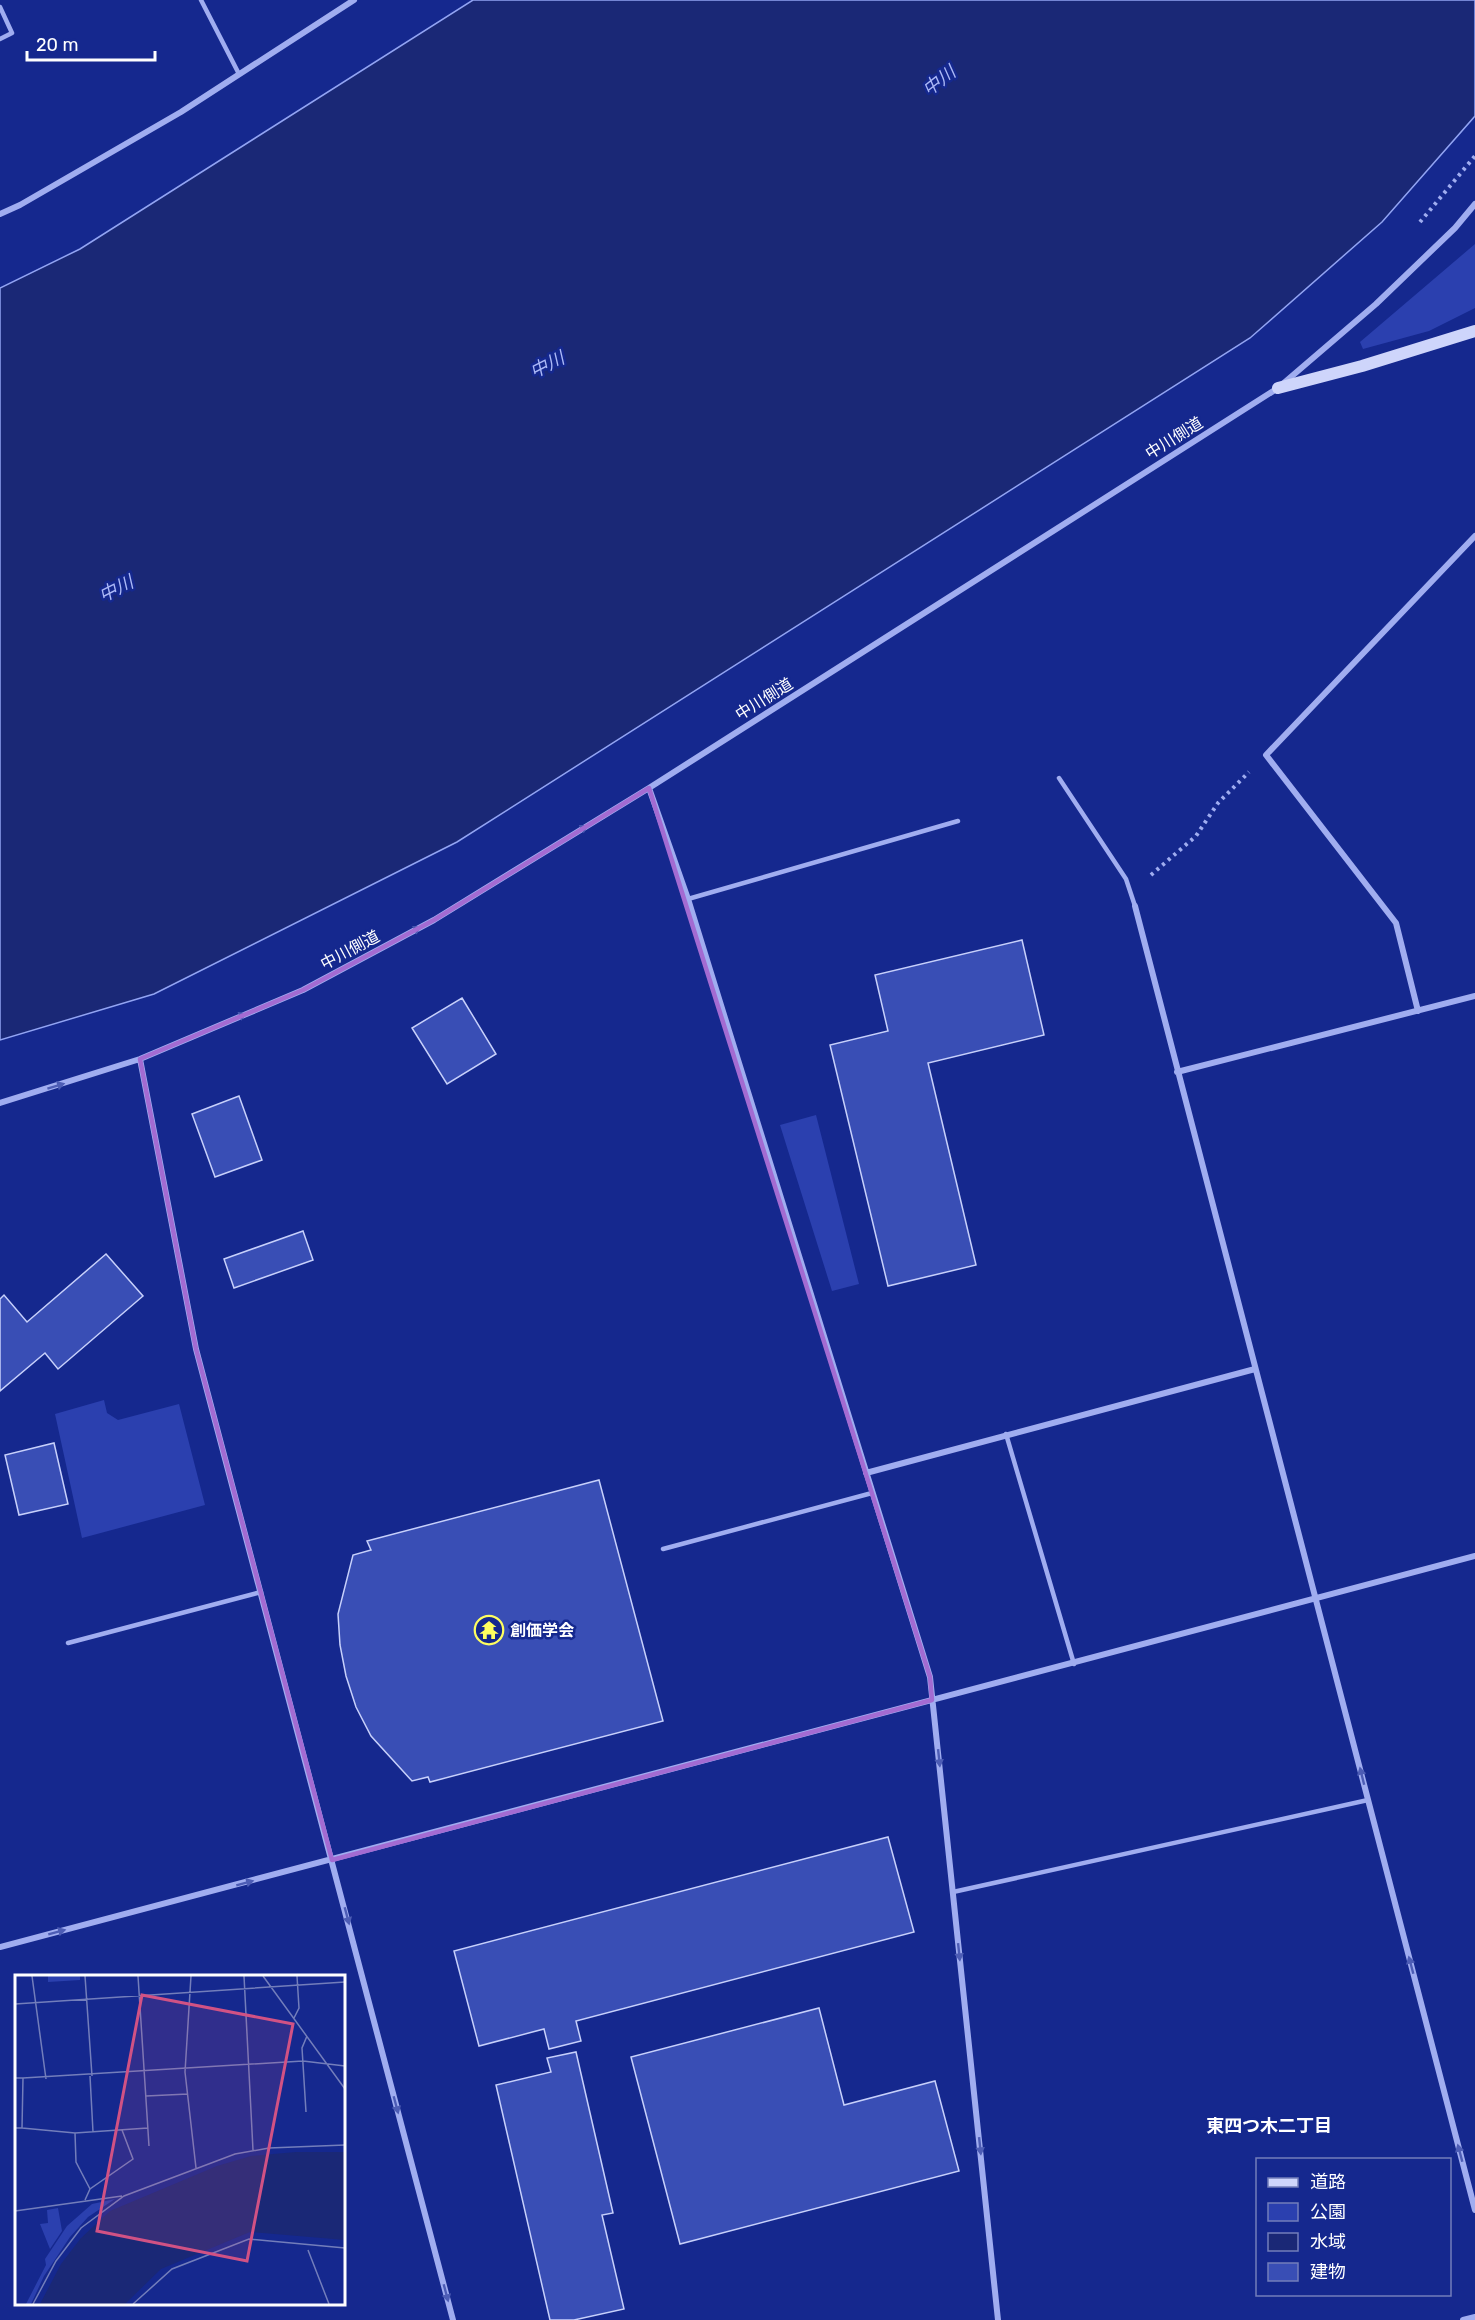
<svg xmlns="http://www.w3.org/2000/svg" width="1475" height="2320" viewBox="0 0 1475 2320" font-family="Rubik,'Noto Sans JP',sans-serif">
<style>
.green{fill:#2b40af}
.water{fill:#1a2876;stroke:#92a4f3;stroke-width:1.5}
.building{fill:#394eb5;stroke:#c7d0fb;stroke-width:1.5}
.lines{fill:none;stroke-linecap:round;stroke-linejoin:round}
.path{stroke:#a0adf0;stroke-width:4;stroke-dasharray:3 4.5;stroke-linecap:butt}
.lane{stroke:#a0adf0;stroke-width:4.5}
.street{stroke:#a0adf0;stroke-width:6}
.secondary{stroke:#ced5fb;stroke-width:12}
.oneway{fill:#4d5db5}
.marked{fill:none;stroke:#a36bd2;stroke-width:4.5;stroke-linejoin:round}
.labels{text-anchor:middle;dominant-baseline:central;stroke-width:5;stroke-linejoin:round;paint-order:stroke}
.street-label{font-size:16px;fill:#fff;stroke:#15288e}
.poi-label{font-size:16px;font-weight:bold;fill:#fff;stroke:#15288e;text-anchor:start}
.water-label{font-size:18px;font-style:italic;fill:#acb9f7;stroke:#15288e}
.neighbourhood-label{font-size:18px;font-weight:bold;fill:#fff;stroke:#15288e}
.inset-road{fill:none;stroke:#737ebb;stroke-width:1.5}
.view{fill:#d15284;fill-opacity:0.15;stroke:#d15284;stroke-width:3}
.inset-edge{fill:none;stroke:#fff;stroke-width:3}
</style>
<rect width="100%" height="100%" fill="#15288e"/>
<path class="green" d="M1475,244V308L1429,331L1363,349L1360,342Z
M816,1115L859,1284L832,1291L780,1125Z
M104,1400L107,1413L118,1420L179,1404L205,1505L82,1538L55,1414Z"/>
<path class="water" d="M473,0H1475V116L1382,222L1250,338L457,842L154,994L0,1040V288L80,249Z"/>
<path class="building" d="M1022,940L1044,1035L928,1063L976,1265L888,1286L830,1045L888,1031L875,975Z
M462,998L496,1054L447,1084L412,1028Z
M239,1096L262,1160L215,1177L192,1114Z
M303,1231L313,1260L234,1288L224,1259Z
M106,1254L143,1296L58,1369L45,1353L0,1391V1299L4,1295L27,1322Z
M54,1443L68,1504L19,1515L5,1455Z
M599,1480L663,1721L430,1782L428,1777L412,1781L371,1736L356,1707L346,1676L340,1645L338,1614L353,1555L371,1550L367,1541Z
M888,1837L914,1932L576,2021L581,2041L549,2049L544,2029L479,2046L454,1951Z
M819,2008L844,2105L935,2081L959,2171L680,2244L631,2057Z
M576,2052L613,2213L602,2215L624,2309L574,2320H550L496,2085L551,2072L547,2058Z"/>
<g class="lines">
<path class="path" d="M1420,222L1475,156
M1151,875L1196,836L1218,803L1249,772"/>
<path class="lane" d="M201,0L239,74
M0,7L12,33L0,39
M1059,778L1126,879L1135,906
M688,899L958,821
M1006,1434L1074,1664
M663,1549L872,1493
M68,1643L261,1592
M953,1892L1368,1800"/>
<path class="street" d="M0,214L20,205L181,112L354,0
M649,788L688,899L930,1677L998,2320
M1135,906L1475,2210
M1418,1011L1396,923L1266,755L1475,536
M140,1059L196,1349L453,2320
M1177,1072L1475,996
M0,1103L140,1059L303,990L434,920L649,788L1278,388L1376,304L1455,228L1475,204
M866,1473L1255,1369
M0,1947L1475,1556
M1463,2320L1475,2317"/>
<path class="secondary" d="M1278,388L1362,366L1475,331"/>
</g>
<defs><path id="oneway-solid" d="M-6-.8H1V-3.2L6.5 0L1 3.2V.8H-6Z" transform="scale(1.5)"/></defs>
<g class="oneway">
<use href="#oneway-solid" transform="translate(580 830) rotate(-32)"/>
<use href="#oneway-solid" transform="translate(413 931) rotate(-28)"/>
<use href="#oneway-solid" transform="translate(238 1017) rotate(-23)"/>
<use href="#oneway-solid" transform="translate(56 1086) rotate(-17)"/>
<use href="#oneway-solid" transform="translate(939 1758) rotate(84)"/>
<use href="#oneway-solid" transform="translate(1362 1776) rotate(-104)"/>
<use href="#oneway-solid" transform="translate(245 1883) rotate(-15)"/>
<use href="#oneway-solid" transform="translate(347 1916) rotate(75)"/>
<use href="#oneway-solid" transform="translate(57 1932) rotate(-15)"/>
<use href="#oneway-solid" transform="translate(959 1952) rotate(84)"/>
<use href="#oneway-solid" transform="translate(1411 1965) rotate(-105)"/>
<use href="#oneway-solid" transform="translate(396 2105) rotate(75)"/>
<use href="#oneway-solid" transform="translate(980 2146) rotate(84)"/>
<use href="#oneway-solid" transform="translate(1460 2153) rotate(-105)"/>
<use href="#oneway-solid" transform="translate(446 2293) rotate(75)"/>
</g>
<path class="marked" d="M649,788L930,1677L932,1700L332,1860L196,1349L140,1059L303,990L434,920Z"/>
<defs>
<g id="temple-ring" transform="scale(1.5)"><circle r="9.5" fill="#15288e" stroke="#fffe5f" stroke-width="1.5"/><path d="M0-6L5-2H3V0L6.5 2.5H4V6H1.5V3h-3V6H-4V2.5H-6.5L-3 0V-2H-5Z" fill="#fffe5f"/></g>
</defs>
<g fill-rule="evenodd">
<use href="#temple-ring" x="489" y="1630"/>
</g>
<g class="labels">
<g class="street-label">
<text transform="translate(1174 438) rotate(-32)">中川側道</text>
<text transform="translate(764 699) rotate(-32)">中川側道</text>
<text transform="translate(350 950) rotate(-28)">中川側道</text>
</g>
<g class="poi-label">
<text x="510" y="1630">創価学会</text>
</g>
<g class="water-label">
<text transform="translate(939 81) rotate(-38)">中川</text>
<text transform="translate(547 365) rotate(-27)">中川</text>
<text transform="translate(116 589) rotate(-27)">中川</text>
</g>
<g class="neighbourhood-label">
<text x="1269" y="2126">東四つ木二丁目</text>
</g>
</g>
<g transform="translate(15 1975)">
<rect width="330" height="330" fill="#15288e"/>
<path d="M33,1H65V5L33,7ZM100,224L73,242L55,262L29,301L16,329H11L31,290L30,284L52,251L77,229ZM43,233L47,256L35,274L25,249L33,248L32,235Z" fill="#2b40af"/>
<path d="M281,177H330V265L235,257L146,294L110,329H25L46,289L66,263L95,236L202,191L236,181Z" fill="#1a2876"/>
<path class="inset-road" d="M17,1L31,104M70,1L77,101M123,1L134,171M176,1L170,97L181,193M229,1L238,175M248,1L330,114M0,29L330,7M279,43L284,33L282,1M75,101L78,157M0,103H8L7,153H0M8,103L288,86L330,91M131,121L173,119M291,137L287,73L292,61M7,153L60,158L133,153M60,158L61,187L75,214M70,225L75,214L118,184L107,155M0,236L107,221M293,275L314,329M18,329L41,286L66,253L109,221L220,179L254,173L330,170M118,329L157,294L234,264L330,273"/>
<path class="view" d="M127,20L278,49L232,286L82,256Z"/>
<rect width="330" height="330" class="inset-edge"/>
</g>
<rect x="1256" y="2158" width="195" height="138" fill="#15288e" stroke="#737ebb" stroke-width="1.5"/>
<rect x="1268" y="2178" width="30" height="9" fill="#ced5fb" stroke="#737ebb" stroke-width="1.5"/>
<text x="1310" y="2188" font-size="18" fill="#ffffff">道路</text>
<rect x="1268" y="2203" width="30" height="18" fill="#2b40af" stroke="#737ebb" stroke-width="1.5"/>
<text x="1310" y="2218" font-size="18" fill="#ffffff">公園</text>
<rect x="1268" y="2233" width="30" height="18" fill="#1a2876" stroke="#737ebb" stroke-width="1.5"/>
<text x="1310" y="2248" font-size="18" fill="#ffffff">水域</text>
<rect x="1268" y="2263" width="30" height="18" fill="#394eb5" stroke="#737ebb" stroke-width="1.5"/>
<text x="1310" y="2278" font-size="18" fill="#ffffff">建物</text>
<path d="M27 51v9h128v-9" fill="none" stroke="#ffffff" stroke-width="3"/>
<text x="36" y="51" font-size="18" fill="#ffffff" stroke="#15288e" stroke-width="4.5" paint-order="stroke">20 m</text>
</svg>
